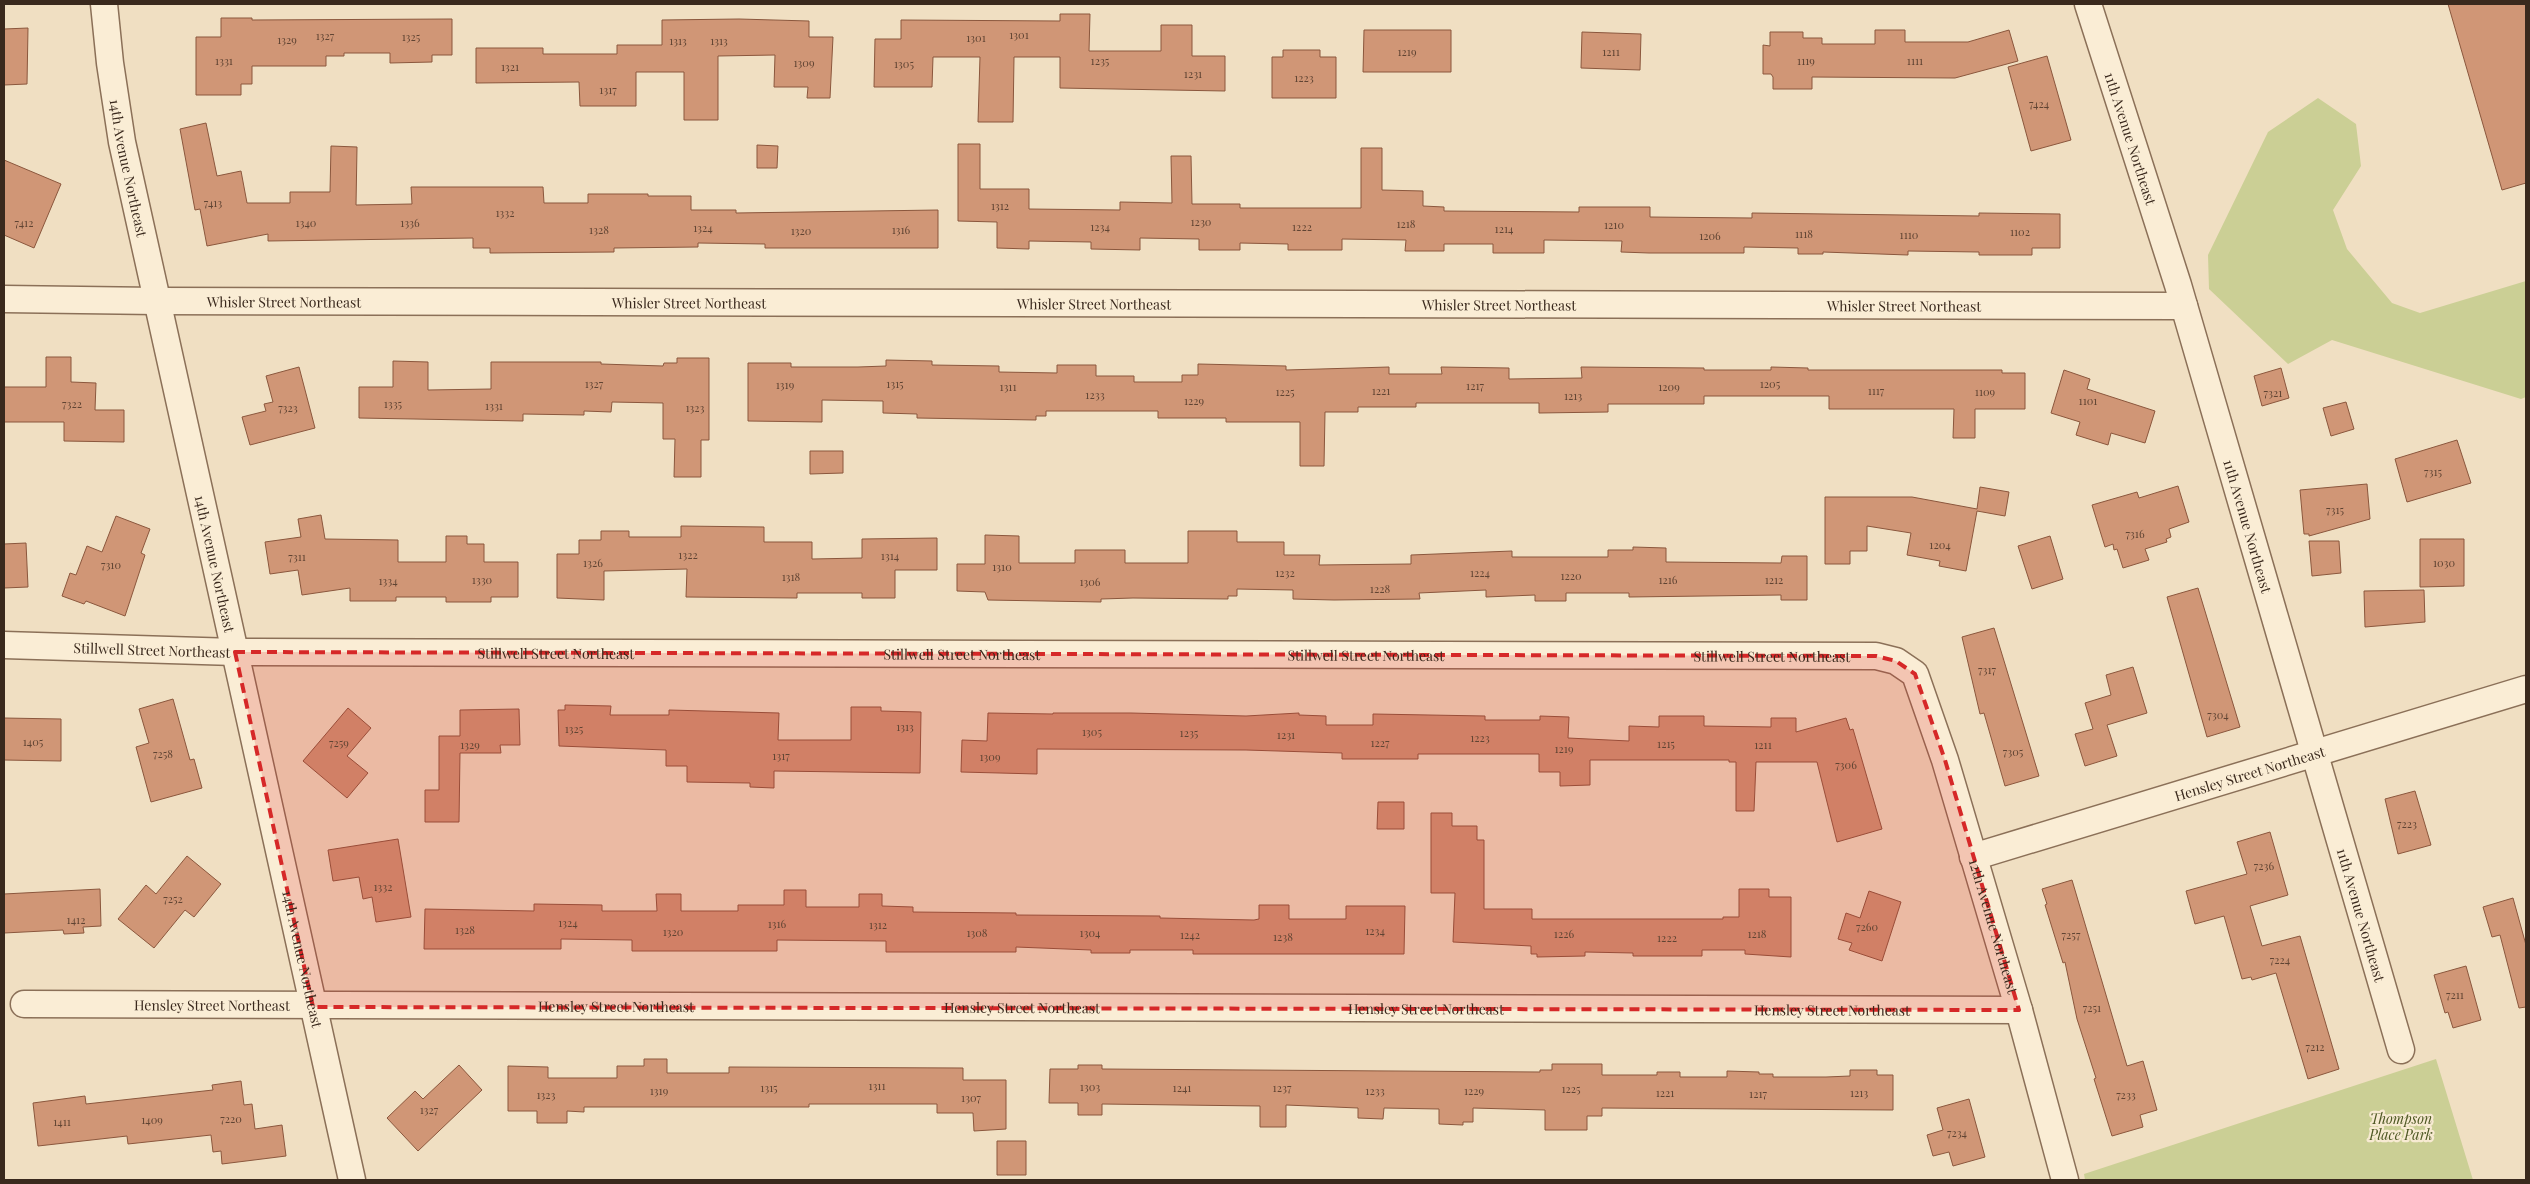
<svg xmlns="http://www.w3.org/2000/svg" width="2530" height="1184" viewBox="0 0 2530 1184" font-family="'Playfair Display',serif">
<style>
.green{fill:#cbcf95}
.building{fill:#d09676;stroke:#8b573d}
.lines{fill:none;stroke-linecap:round;stroke-linejoin:round}
.minor-casing{stroke:#8b7058;stroke-width:29}
.minor{stroke:#faedd5;stroke-width:26}
.marked{fill:#d62828;fill-opacity:0.2;stroke:#d62828;stroke-width:4;stroke-dasharray:10 6;stroke-linejoin:round}
.labels{text-anchor:middle;dominant-baseline:central;stroke-width:4.5;stroke-linejoin:round;paint-order:stroke}
.number-label{font-size:11px;fill:#604433}
.street-label{font-size:14px;fill:#3a291d;stroke:#f7ead2}
.park-label{font-size:14px;font-style:italic;fill:#4d5722;stroke:#f7ead2}
</style>
<rect width="100%" height="100%" fill="#f0dfc2"/>
<path class="green" d="M2318,98L2356,124L2361,166L2333,210L2347,249L2392,303L2420,313L2526,281V397L2521,399L2332,340L2288,364L2209,289L2208,255L2268,132Z
M2436,1059L2473,1180H2085L2084,1174Z"/>
<path class="building" d="M2448,4H2526V183L2502,190Z
M1060,14H1090L1089,51H1161V25H1192V56H1225V91L1060,88V57H1014L1013,122H978L980,57H933L932,87H874L875,39H901V20L1060,21Z
M221,18H252V20L452,19V55H432V62L390,63V53H344V56H326V66H252V84H241V95H196V37H221Z
M739,19L809,21V37H833L830,98H807L808,87H774L775,55L718,56V120H684V72H636V106H580L579,82L476,83V48H543V54H617V45H662V20Z
M28,28L27,84L4,85V29Z
M1364,30H1451V72H1363Z
M1875,30H1905V42H1968L2009,30L2018,61L1955,78L1812,77V89H1773V77L1771,74H1763V45L1770,46V32H1803V38H1822V44H1875Z
M1582,32L1641,34L1640,70L1581,68Z
M1283,50H1320V57H1336V98H1272V57H1283Z
M2047,56L2071,140L2031,151L2008,67Z
M206,123L217,176L241,171L247,203H290V192H330L331,146L357,147L356,205L412,204L411,187H543L544,203H588V194H648V196H691V210H736V213L938,210V248H765V244L698,243V247L614,248V252L490,253V248H473V238L268,241V234L207,246L200,209L195,210L180,129Z
M958,144H980V189H1029V209L1120,210V202L1172,203L1171,156H1191L1192,204H1240V208H1361V148H1382V190L1423,191V206L1444,207V211L1579,212V207H1650V217L1752,218V213L1979,216V213L2060,214V248H2032V255H1979V252L1908,251V255L1823,252V254H1798V248L1744,247V253H1649L1621,252L1622,241L1544,240V253H1493V244H1444V251H1405L1406,240L1342,239V250H1288V244L1240,243V250H1199V239L1140,238V250L1091,249V242L1029,241V249L997,248V222L958,221Z
M757,145L778,146L777,168H757Z
M4,160L61,184L34,248L4,235Z
M46,357H71V382L96,383L95,410H124V442L64,441V422H4V387H46Z
M677,358H709V440H701V477H674L675,439H663V403L612,402L611,412L584,411V415L523,414V421L359,418V387H393V361L428,362V390L491,389V362H601V364L663,366L664,363H677Z
M886,360L932,361V365L999,366V372L1057,373V365H1096V376H1134V382H1182V375H1198V364L1286,366V370L1389,367V374H1442L1441,367L1509,368V379L1582,378L1581,367L1704,368V370H1771V367L1808,368V370H2002V373H2025V409H1975V438H1953L1954,409H1829V396H1704V404H1608V412L1539,413V403H1416V407H1358V412H1325L1324,466H1300V422H1226V418H1158V411H1046V416H1036V420L917,418V414L883,413V401L822,400V422L748,421V363H791V367H858L886,366Z
M299,367L315,428L250,445L242,417L266,411L264,404L273,402L266,376Z
M2281,368L2289,398L2262,406L2254,376Z
M2064,370L2090,379L2087,389L2155,411L2145,443L2111,433L2108,445L2076,435L2080,422L2051,413Z
M2346,402L2354,429L2331,436L2323,408Z
M2457,440L2471,483L2407,502L2395,459Z
M810,451H843V473L810,474Z
M2367,484L2370,519L2309,536V534H2304L2300,490Z
M2178,486L2189,522L2169,529L2171,537L2166,539L2167,542L2145,549L2149,560L2123,568L2117,549L2114,550L2113,544L2105,547L2092,505L2137,492L2139,498Z
M1980,487L2009,492L2005,516L1977,511L1966,571L1939,566L1940,561L1907,555L1911,533L1867,526V551H1850V564H1825V497H1912L1977,509Z
M321,515L325,539L398,540V562H446V536H467V544H484V562H518V597H491V602H446V597H396V601H350V588L302,595L298,570L270,574L265,542L301,537L298,519Z
M116,516L150,529L141,553L145,555L125,616L86,601L84,604L62,596L70,573L76,575L87,546L102,552Z
M681,526L764,527V542H812V559L862,558V539L937,538V570H895V598H862V593H797V598L686,597L687,569L604,571V600L557,598V554H579V540H601V531H629V537H681Z
M1188,531H1237V542H1284V555H1320L1319,565L1411,564V555L1512,551V557H1608V550H1633V547L1666,548V562L1781,563L1782,556H1807V600H1781V595L1629,597V593H1566V601H1535V595L1486,597V590L1419,593L1420,599L1334,600L1293,599V590L1237,589V596H1228V599L1133,598L1101,599V602L988,600L985,592L957,591V564H985V535L1019,536V563H1075V550H1125V563H1188Z
M2050,536L2063,579L2032,589L2018,546Z
M2420,539H2464V586L2420,587Z
M2309,541H2339L2341,573L2312,576Z
M26,543L28,587L4,588V544Z
M2198,588L2240,727L2207,737L2167,597Z
M2424,590L2425,622L2365,627L2364,591Z
M1994,628L2039,776L2005,786L1984,713L1980,714L1962,637Z
M2133,667L2147,713L2107,725L2117,756L2085,766L2075,734L2093,729L2085,703L2111,695L2106,675Z
M173,699L190,760L194,759L202,788L151,802L136,747L149,743L139,709Z
M565,705L611,706L610,715H669V710L779,713L778,740H851V707H881V711L921,712L920,773L774,771V788L750,787V783L687,782V766H666V750L559,746L558,710H565Z
M348,708L371,728L347,756L368,773L347,798L303,761Z
M519,709L520,745H500L501,753H460L459,822H425V790H439V736H460V710Z
M988,713L1053,714V713H1131L1246,716L1299,713V715L1326,716V725H1373V714L1485,716V720H1540V716L1569,717L1568,738L1629,741V726L1659,727V716H1704V726L1771,727V718H1796V732L1846,718L1850,730L1853,729L1882,829L1837,842L1817,762H1756L1754,811H1736V762H1729V760H1590V785L1560,786V772H1539V754H1418V759H1342V753L1246,750L1037,749V774L961,772L962,740L987,741Z
M4,718L61,719V761L4,760Z
M2415,791L2431,845L2398,854L2385,799Z
M1378,802H1404V829H1377Z
M1431,813H1452V826H1477V840H1484V909H1532V919H1723V917H1739V889H1769V897H1791V957L1745,954V950H1702V956H1633V953L1585,952V956L1537,957V954H1531V946L1453,942L1455,893H1431Z
M2270,832L2288,895L2250,906L2262,946L2300,936L2339,1069L2308,1079L2276,973L2252,980L2251,977L2242,979L2224,916L2195,924L2186,891L2247,874L2237,842Z
M398,839L411,917L376,922L372,897L363,899L359,877L333,881L328,850Z
M187,856L221,884L194,917L185,910L154,948L118,919L146,885L156,894Z
M2072,880L2127,1066L2143,1061L2157,1110L2140,1115L2143,1127L2112,1136L2094,1079L2096,1078L2077,1019L2065,962L2063,963L2045,905L2047,904L2042,889Z
M100,889L101,926L83,927L84,933L64,934L63,930L4,933V894Z
M784,890H806V907H859V894H882V906L913,907V912L1016,913V915L1160,916V918L1254,920L1259,919V905H1289V919H1346V906H1405L1404,954H1193V950H1130V953H1091V950L1016,947V952H886V941L777,940V951H632V940L561,939V949H424L425,909L534,911V904L602,905V911H657L656,894H681V911H738V905H784Z
M1869,891L1901,902L1882,961L1849,950L1852,943L1838,939L1846,913L1860,918Z
M2513,898L2526,945V1007L2519,1008L2500,935L2492,937L2483,907Z
M2466,966L2481,1020L2453,1028L2448,1012L2445,1013L2434,975Z
M644,1059H667V1073H729V1067L963,1068V1080H1006V1129L974,1131L973,1113H937V1104H809V1107H584V1112L567,1111V1123H537V1111H508V1066L548,1067V1078H617V1066H644Z
M1552,1064H1602V1075H1657V1072H1680V1077H1727V1071L1759,1072V1074H1773V1077H1826L1850,1076V1070H1877V1075H1893V1110L1602,1108V1116H1587V1130H1545V1110L1473,1108V1122H1463V1125L1439,1124V1109L1384,1108L1383,1119L1358,1118V1108L1286,1105V1127H1260V1106L1102,1104V1115H1078V1103H1049L1050,1069H1078V1065H1102V1069L1540,1072V1070H1552Z
M459,1065L482,1090L418,1151L387,1118L415,1091L423,1099Z
M241,1081L244,1105L252,1104L255,1129L282,1125L286,1156L222,1164L221,1151L213,1152L211,1135L128,1144L127,1136L38,1146L33,1103L85,1096L86,1104L213,1090L212,1085Z
M1969,1099L1985,1157L1953,1166L1949,1152L1933,1156L1927,1135L1943,1130L1937,1108Z
M997,1141H1026V1175H997Z"/>
<g class="lines">
<g class="minor-casing">
<g id="minor">
<path id="s1" d="M104,4L110,63L122,142L352,1180"/>
<path id="s2" d="M2088,4L2178,285L2401,1050"/>
<path id="s3" d="M4,299L157,301L2184,306"/>
<path id="s4" d="M4,645L235,652L1876,656L1896,661L1915,674L1945,760L2019,1010L2065,1180"/>
<path id="s5" d="M1973,857L2526,689"/>
<path id="s6" d="M24,1004L2019,1010"/>
</g>
</g>
<use href="#minor" class="minor"/>
</g>
<path class="marked" d="M235,652L1876,656L1896,661L1915,674L1945,760L2019,1010L313,1007Z"/>
<g class="labels">
<g class="number-label">
<text x="1019" y="34">1301</text>
<text x="325" y="35">1327</text>
<text x="411" y="36">1325</text>
<text x="976" y="37">1301</text>
<text x="287" y="39">1329</text>
<text x="678" y="40">1313</text>
<text x="719" y="40">1313</text>
<text x="1407" y="51">1219</text>
<text x="1611" y="51">1211</text>
<text x="224" y="60">1331</text>
<text x="1100" y="60">1235</text>
<text x="1806" y="60">1119</text>
<text x="1915" y="60">1111</text>
<text x="804" y="62">1309</text>
<text x="904" y="63">1305</text>
<text x="510" y="66">1321</text>
<text x="1193" y="73">1231</text>
<text x="1304" y="77">1223</text>
<text x="608" y="89">1317</text>
<text x="2039" y="103">7424</text>
<text x="213" y="202">7413</text>
<text x="1000" y="205">1312</text>
<text x="505" y="212">1332</text>
<text x="1201" y="221">1230</text>
<text x="24" y="222">7412</text>
<text x="306" y="222">1340</text>
<text x="410" y="222">1336</text>
<text x="1406" y="223">1218</text>
<text x="1614" y="224">1210</text>
<text x="1100" y="226">1234</text>
<text x="1302" y="226">1222</text>
<text x="703" y="227">1324</text>
<text x="1504" y="228">1214</text>
<text x="599" y="229">1328</text>
<text x="901" y="229">1316</text>
<text x="801" y="230">1320</text>
<text x="2020" y="231">1102</text>
<text x="1804" y="233">1118</text>
<text x="1909" y="234">1110</text>
<text x="1710" y="235">1206</text>
<text x="594" y="383">1327</text>
<text x="895" y="383">1315</text>
<text x="1770" y="383">1205</text>
<text x="785" y="384">1319</text>
<text x="1475" y="385">1217</text>
<text x="1008" y="386">1311</text>
<text x="1669" y="386">1209</text>
<text x="1381" y="390">1221</text>
<text x="1876" y="390">1117</text>
<text x="1285" y="391">1225</text>
<text x="1985" y="391">1109</text>
<text x="2273" y="392">7321</text>
<text x="1095" y="394">1233</text>
<text x="1573" y="395">1213</text>
<text x="1194" y="400">1229</text>
<text x="2088" y="400">1101</text>
<text x="72" y="403">7322</text>
<text x="393" y="403">1335</text>
<text x="494" y="405">1331</text>
<text x="288" y="407">7323</text>
<text x="695" y="407">1323</text>
<text x="2433" y="471">7315</text>
<text x="2335" y="509">7315</text>
<text x="2135" y="533">7316</text>
<text x="1940" y="544">1204</text>
<text x="688" y="554">1322</text>
<text x="890" y="555">1314</text>
<text x="297" y="556">7311</text>
<text x="593" y="562">1326</text>
<text x="2444" y="562">1030</text>
<text x="111" y="564">7310</text>
<text x="1002" y="566">1310</text>
<text x="1285" y="572">1232</text>
<text x="1480" y="572">1224</text>
<text x="1571" y="575">1220</text>
<text x="791" y="576">1318</text>
<text x="482" y="579">1330</text>
<text x="1668" y="579">1216</text>
<text x="1774" y="579">1212</text>
<text x="388" y="580">1334</text>
<text x="1090" y="581">1306</text>
<text x="1380" y="588">1228</text>
<text x="1987" y="669">7317</text>
<text x="2218" y="714">7304</text>
<text x="905" y="726">1313</text>
<text x="574" y="728">1325</text>
<text x="1092" y="731">1305</text>
<text x="1189" y="732">1235</text>
<text x="1286" y="734">1231</text>
<text x="1480" y="737">1223</text>
<text x="33" y="741">1405</text>
<text x="339" y="742">7259</text>
<text x="1380" y="742">1227</text>
<text x="1666" y="743">1215</text>
<text x="470" y="744">1329</text>
<text x="1763" y="744">1211</text>
<text x="1564" y="748">1219</text>
<text x="2013" y="751">7305</text>
<text x="163" y="753">7258</text>
<text x="781" y="755">1317</text>
<text x="990" y="756">1309</text>
<text x="1846" y="764">7306</text>
<text x="2407" y="823">7223</text>
<text x="2264" y="865">7236</text>
<text x="383" y="886">1332</text>
<text x="173" y="898">7252</text>
<text x="76" y="919">1412</text>
<text x="568" y="922">1324</text>
<text x="777" y="923">1316</text>
<text x="878" y="924">1312</text>
<text x="1867" y="926">7260</text>
<text x="465" y="929">1328</text>
<text x="1375" y="930">1234</text>
<text x="673" y="931">1320</text>
<text x="977" y="932">1308</text>
<text x="1090" y="932">1304</text>
<text x="1564" y="933">1226</text>
<text x="1757" y="933">1218</text>
<text x="1190" y="934">1242</text>
<text x="2071" y="934">7257</text>
<text x="1283" y="936">1238</text>
<text x="1667" y="937">1222</text>
<text x="2280" y="959">7224</text>
<text x="2455" y="994">7211</text>
<text x="2092" y="1007">7251</text>
<text x="2315" y="1046">7212</text>
<text x="877" y="1085">1311</text>
<text x="1090" y="1086">1303</text>
<text x="769" y="1087">1315</text>
<text x="1182" y="1087">1241</text>
<text x="1282" y="1087">1237</text>
<text x="1571" y="1088">1225</text>
<text x="659" y="1090">1319</text>
<text x="1375" y="1090">1233</text>
<text x="1474" y="1090">1229</text>
<text x="1665" y="1092">1221</text>
<text x="1859" y="1092">1213</text>
<text x="1758" y="1093">1217</text>
<text x="546" y="1094">1323</text>
<text x="2126" y="1094">7233</text>
<text x="971" y="1097">1307</text>
<text x="429" y="1109">1327</text>
<text x="231" y="1118">7220</text>
<text x="152" y="1119">1409</text>
<text x="62" y="1121">1411</text>
<text x="1957" y="1132">7234</text>
</g>
<g class="street-label">
<text stroke="none"><textPath href="#s2" startOffset="141">11th Avenue Northeast</textPath></text>
<text stroke="none"><textPath href="#s1" startOffset="166">14th Avenue Northeast</textPath></text>
<text stroke="none"><textPath href="#s3" startOffset="280">Whisler Street Northeast</textPath></text>
<text stroke="none"><textPath href="#s3" startOffset="685">Whisler Street Northeast</textPath></text>
<text stroke="none"><textPath href="#s3" startOffset="1090">Whisler Street Northeast</textPath></text>
<text stroke="none"><textPath href="#s3" startOffset="1495">Whisler Street Northeast</textPath></text>
<text stroke="none"><textPath href="#s3" startOffset="1900">Whisler Street Northeast</textPath></text>
<text stroke="none"><textPath href="#s2" startOffset="546">11th Avenue Northeast</textPath></text>
<text stroke="none"><textPath href="#s1" startOffset="571">14th Avenue Northeast</textPath></text>
<text stroke="none"><textPath href="#s4" startOffset="148">Stillwell Street Northeast</textPath></text>
<text stroke="none"><textPath href="#s4" startOffset="552">Stillwell Street Northeast</textPath></text>
<text stroke="none"><textPath href="#s4" startOffset="958">Stillwell Street Northeast</textPath></text>
<text stroke="none"><textPath href="#s4" startOffset="1362">Stillwell Street Northeast</textPath></text>
<text stroke="none"><textPath href="#s4" startOffset="1768">Stillwell Street Northeast</textPath></text>
<text stroke="none"><textPath href="#s5" startOffset="289">Hensley Street Northeast</textPath></text>
<text stroke="none"><textPath href="#s2" startOffset="951">11th Avenue Northeast</textPath></text>
<text stroke="none"><textPath href="#s4" startOffset="2180">12th Avenue Northeast</textPath></text>
<text stroke="none"><textPath href="#s1" startOffset="976">14th Avenue Northeast</textPath></text>
<text stroke="none"><textPath href="#s6" startOffset="188">Hensley Street Northeast</textPath></text>
<text stroke="none"><textPath href="#s6" startOffset="592">Hensley Street Northeast</textPath></text>
<text stroke="none"><textPath href="#s6" startOffset="998">Hensley Street Northeast</textPath></text>
<text stroke="none"><textPath href="#s6" startOffset="1402">Hensley Street Northeast</textPath></text>
<text stroke="none"><textPath href="#s6" startOffset="1808">Hensley Street Northeast</textPath></text>
</g>
<g class="park-label">
<text x="2401" y="1118">Thompson<tspan x="2401" dy="16">Place Park</tspan></text>
</g>
</g>
<rect width="2530" height="1184" fill="none" stroke="#3a291d" stroke-width="10"/>
</svg>
